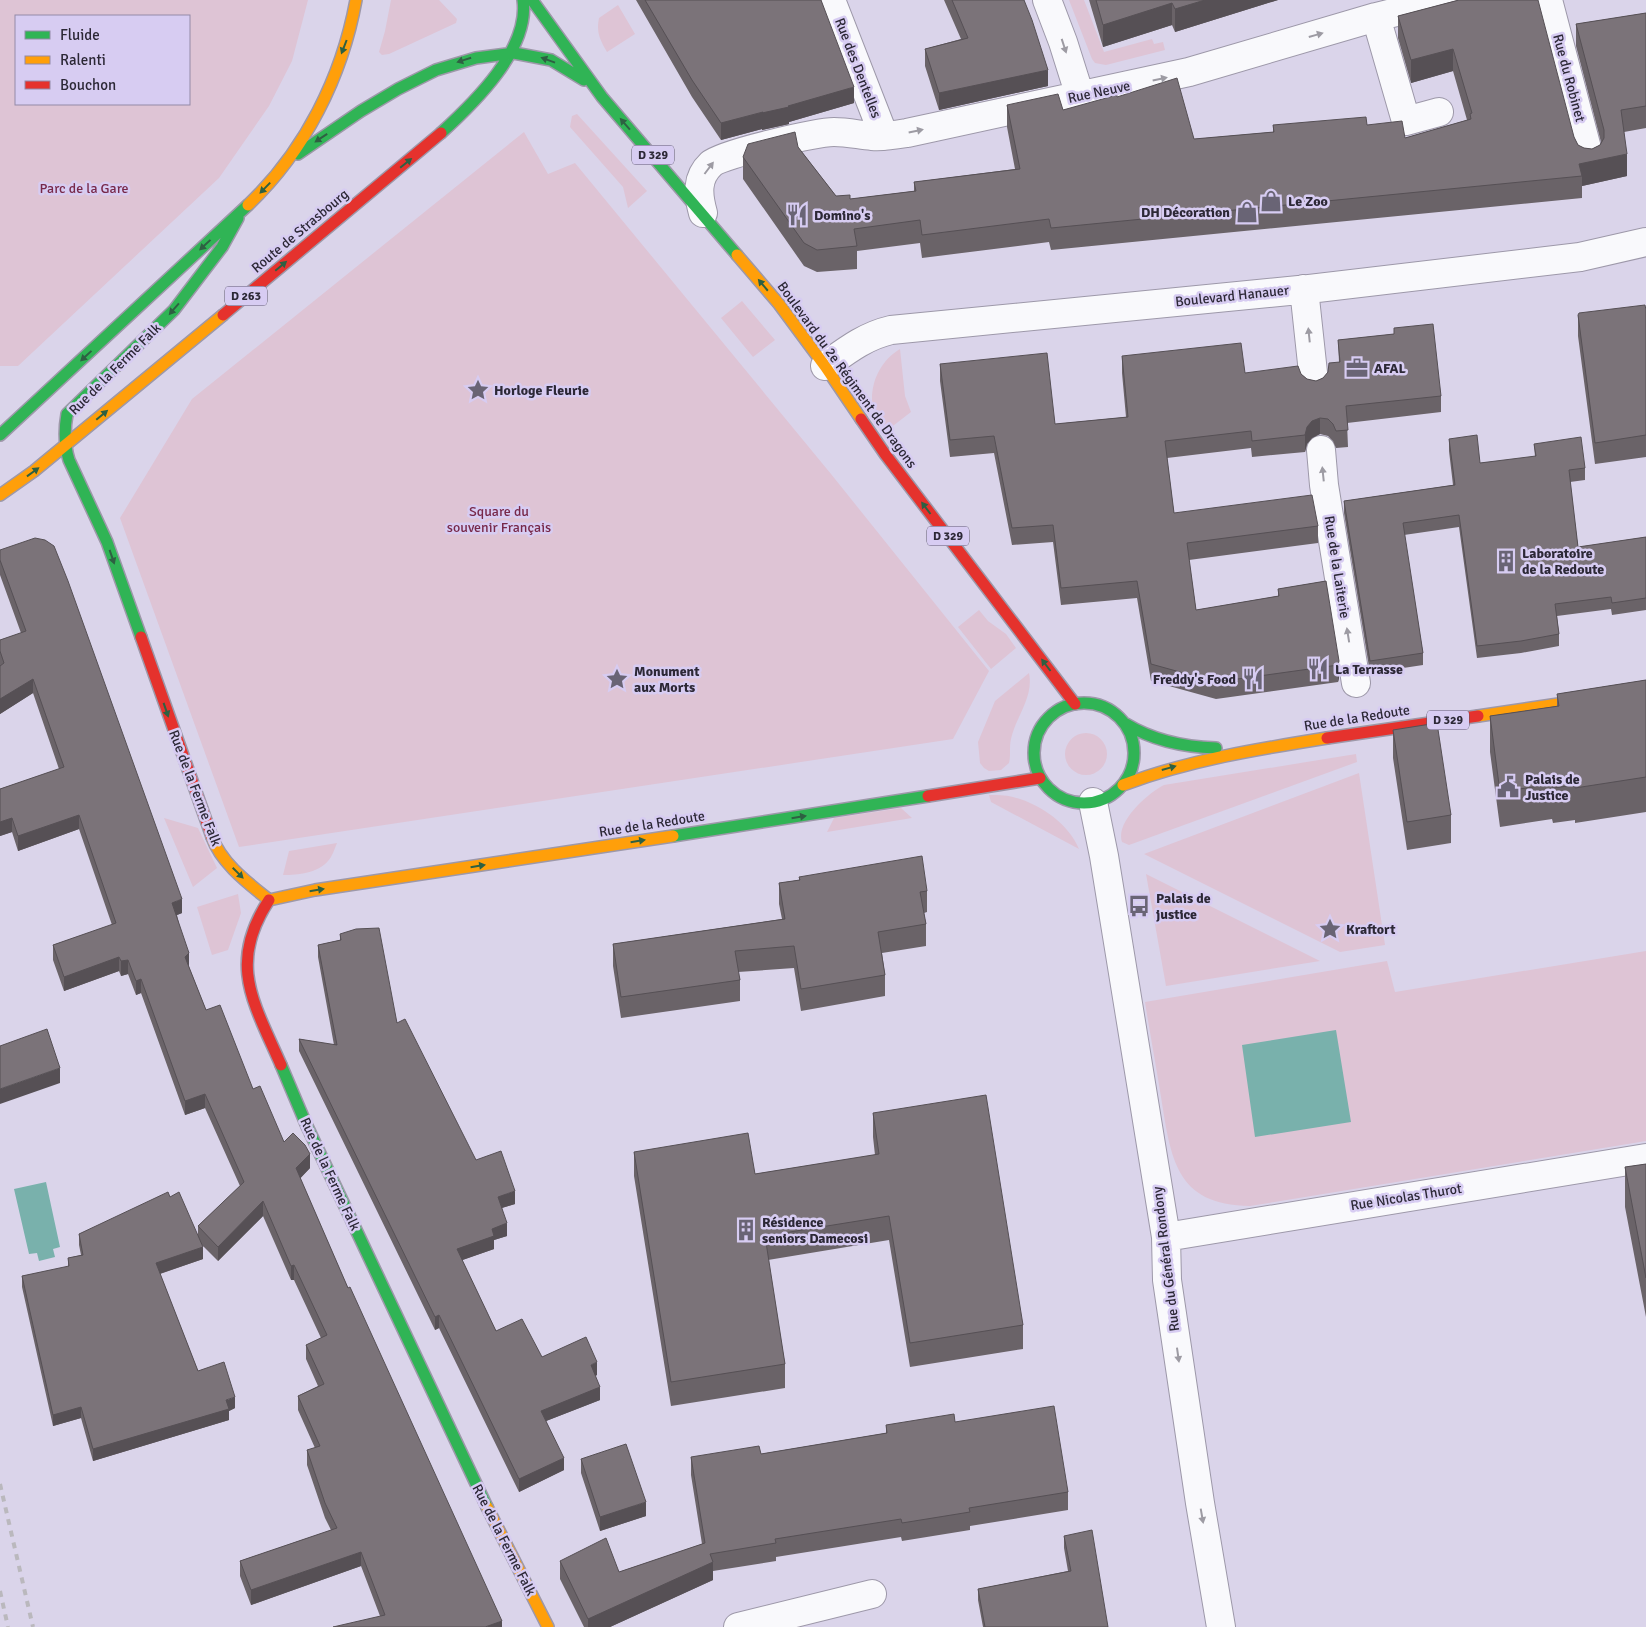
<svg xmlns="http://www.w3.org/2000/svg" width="1646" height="1627" viewBox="0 0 1646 1627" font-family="Signika,sans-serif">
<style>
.green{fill:#dec4d5;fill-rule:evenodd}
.water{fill:#79b1ac}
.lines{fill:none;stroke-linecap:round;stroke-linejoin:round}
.street-casing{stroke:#9d98a9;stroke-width:30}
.fast-casing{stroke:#9d98a9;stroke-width:14}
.slow-casing{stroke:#9d98a9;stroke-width:14}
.jam-casing{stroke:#9d98a9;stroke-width:14}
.street{stroke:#f9f9fc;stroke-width:28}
.fast{stroke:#30b455;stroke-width:11}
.slow{stroke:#ff9f0a;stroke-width:11}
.jam{stroke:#e5322d;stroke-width:11}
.rail{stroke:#bab8bd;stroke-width:4;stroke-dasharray:6 6;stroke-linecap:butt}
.wall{fill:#6a6368}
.shaded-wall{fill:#565055}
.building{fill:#7b7379;stroke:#565055}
.oneway{fill:#9d9ba3}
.oneway2{fill:#2e6042}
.labels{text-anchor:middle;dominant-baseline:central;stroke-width:5;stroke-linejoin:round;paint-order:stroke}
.shield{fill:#d7ccf2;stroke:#5f596e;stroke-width:1}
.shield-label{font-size:12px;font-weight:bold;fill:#2c2836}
.street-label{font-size:14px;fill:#2c2836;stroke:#d7ccf2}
.park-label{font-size:14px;fill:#772849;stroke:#d7ccf2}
.poi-label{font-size:14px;font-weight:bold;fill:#2c2836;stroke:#d7ccf2;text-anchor:start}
</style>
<rect width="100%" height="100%" fill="#dad4ea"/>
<path class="green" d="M0,0H308L292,61L269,106L219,178L18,366H0ZM189,16V104H16V16Z
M391,0H439L457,19L456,23L389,54L382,55L379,52L385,31Z
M1069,0H1084L1104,52L1152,39L1154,44L1163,42L1165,50L1106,65L1095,63L1092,59Z
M618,5L635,34L607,52C600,40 596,32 599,18Z
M577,114L647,191L628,208L623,187L570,127L572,116Z
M524,132L548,174L575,163L831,474L989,671L953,739L239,847L120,518L192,399Z
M742,301L775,340L753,357L721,318Z
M900,349L905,396L911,412L885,432C879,422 872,411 872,399C872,378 883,359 900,349Z
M979,610L988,621L1006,634L1016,648L991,669L958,627Z
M1029,673C1034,697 1016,716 1011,739C1009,747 1011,755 1009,763L1001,770L989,771L984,768L980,763L978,742L995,701Z
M1065 754a21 21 0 1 1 42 0a21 21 0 1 1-42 0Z
M1356,754L1357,762L1129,845L1122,842C1115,822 1148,793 1164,785Z
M1359,773L1385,945L1340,952L1144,854Z
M989,795C997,795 1005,795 1013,797C1040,804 1068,823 1079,849L991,802Z
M901,808L912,818L827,832L834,818Z
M164,818L198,828L217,868L193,887Z
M337,843C335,848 332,857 328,861C318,873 298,875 283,875L289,851Z
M1146,874L1320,961L1166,986Z
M238,894L241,913L228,950L212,955L197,907Z
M1646,951V1141L1250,1206C1175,1205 1171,1158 1161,1097C1156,1065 1150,1034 1145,1002L1387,961L1395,992Z"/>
<path class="water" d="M1336,1030L1351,1122L1255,1137L1242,1045Z
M46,1182L60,1247L53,1249L55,1257L39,1261L37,1253L29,1254L14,1189Z"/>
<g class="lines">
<g class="street-casing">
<path id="street" d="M831,0L884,136
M1047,0L1063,42L1080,96
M1548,0L1589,156
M1376,17L1406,121L1439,112
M703,213C698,195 696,178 711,164C722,154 817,132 834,132C847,132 860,135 872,136C884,137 895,135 907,133L1189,72L1376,17L1447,0
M1304,289L1314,382
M825,366C846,351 865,336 891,330L1309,289L1580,257L1646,242
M1321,450L1324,485L1356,683
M1093,802L1104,856L1166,1237L1167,1280L1200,1503L1221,1627
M1166,1237L1646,1158
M738,1627L872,1594"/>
</g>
<g class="fast-casing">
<path id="fast" d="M532,0L602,97L737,255
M441,133C474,103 530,49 523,0
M298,154L361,111L398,89L436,70L476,58L514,53L551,60L584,80
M0,435L248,205
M141,637L107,542L69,460C64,444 64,431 67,414L174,310L222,247L238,218
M1034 753a50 50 0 1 1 100 0a50 50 0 1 1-100 0Z
M1126,724C1154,741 1183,747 1216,748
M673,836L928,796
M281,1065L306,1124L487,1507"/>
</g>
<g class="slow-casing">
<path id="slow" d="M248,205C305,151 342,77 356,0
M737,255L779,304L825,366L861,419
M0,495L34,471L223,315
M1478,716L1646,691
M1123,785C1189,760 1258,749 1327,738
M212,837C221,863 248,883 269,900
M269,900L315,890L673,836
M487,1507L548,1627"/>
</g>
<g class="jam-casing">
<path id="jam" d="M223,315L441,133
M861,419L885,454L1075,704
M141,637L212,837
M1327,738L1478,716
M928,796L1040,778
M269,900C227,964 254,1003 281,1065"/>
</g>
<use href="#street" class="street"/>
<use href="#fast" class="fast"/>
<use href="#slow" class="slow"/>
<use href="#jam" class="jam"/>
<path class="rail" d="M0,1484L33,1627
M0,1591L8,1627"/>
</g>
<path class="wall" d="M636,0H821L854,103L789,122V124L762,130V129L721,140L692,97Z
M944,0H1024L1048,86L939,110L925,66V49L961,39Z
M1089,0H1278L1175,32L1172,25L1103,47Z
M1458,0L1574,137L1578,145L1584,148L1592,149L1600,145L1601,142L1576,46V24L1646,13V128L1624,132L1627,176L1582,186V198L1051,250L1049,242L922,258L920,243L857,251V269L817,272L804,266L743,179V157L798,147L836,196L850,199L914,191V182L1015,169L1007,127V105L1063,110L1117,97L1194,139L1273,132V125H1367L1405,138L1467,120L1453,71L1411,83L1398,38V16Z
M1646,310V457L1595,464L1578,336V315Z
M1394,328L1441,396V412L1347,423L1348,447L1336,448L1333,441L1328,436L1320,434L1312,438L1307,444L1305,452L1252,457L1251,448L1167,458L1174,513L1318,526V543L1189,560L1196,610L1278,596V589L1326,581L1339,678L1338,682L1216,699L1151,681L1137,598L1061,605L1053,542L1012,545L994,453L950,457L940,381V364L1055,424L1126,417L1122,373V356L1245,373L1301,374L1307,379L1316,381L1323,378L1339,362L1338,340L1394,334Z
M1449,439L1480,463L1535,457L1534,444L1585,468V480L1570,482L1578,547L1646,537V610L1612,615L1611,609L1557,616L1559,634V646L1521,653L1477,658L1459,527L1404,535L1423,653V665L1370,673L1344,513V501L1453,485L1449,451Z
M0,550L182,913L177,915L189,967L206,1010L284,1142L310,1168L300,1178L348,1288L502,1627L380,1616L361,1566L251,1605L240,1576V1561L331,1530L325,1518L307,1465V1450L315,1448L298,1410V1396L318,1386L306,1359V1345L321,1338L294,1280H291L263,1216L218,1261L201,1244L203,1259L160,1274L198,1371L235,1408L229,1411V1420L93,1461L81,1418L53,1426L22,1287V1276L68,1267V1258L81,1255L79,1245V1234L170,1197L198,1237V1226L240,1186L205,1108L185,1115L141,993L136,995L128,974L121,976L119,971L64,991L53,960V945L112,925L79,829L18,851L12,832L0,836V789L59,769L33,693L0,714V640L21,633L0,575Z
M1646,680V812L1575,823V820L1553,823L1552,819L1500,827L1490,752V716L1557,706V694Z
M1393,730L1451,815V843L1407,850L1393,758Z
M799,877L927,891V912L924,913L926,924V946L882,953L885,975V996L801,1011L794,968L738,972L740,980V1001L621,1018L613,966V944L782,919L779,904V883L799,880Z
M340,934L397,1023L476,1160L515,1204L502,1208L507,1236L494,1240V1249L462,1260L496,1331L542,1357L597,1375L595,1376L600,1400L546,1421L564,1470L519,1492L439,1328L435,1330L299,1051V1039L334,1045L318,957V945L340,940Z
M873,1113L1023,1325V1349L910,1367L889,1240L768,1260L785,1364V1388L671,1406L634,1176V1152L755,1174L875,1155L873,1137Z
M1646,1164V1317L1625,1207V1167Z
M955,1422L1068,1492V1510L970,1526V1530L902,1541L901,1537L776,1557V1561L713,1571V1580L610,1627H584L560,1579V1561L619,1572L702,1544L691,1475V1457L761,1454L886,1433V1425Z
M581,1459L646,1516L600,1531L581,1473Z
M1064,1536L1108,1627H983L978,1600V1589L1068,1571L1064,1548Z"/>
<path class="shaded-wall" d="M1205,0H1278L1175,32V9Z
M1172,3V25L1103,47V25Z
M1453,49V71L1411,83V60Z
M1048,70V86L939,110V93Z
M854,87V103L789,122V124L762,130V129L721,140V123L788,106Z
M1627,154V176L1582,186V176L1579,164Z
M1320,418V434L1312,438L1307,444L1305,452V435L1307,427L1312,421Z
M1339,661V678L1338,682V665Z
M33,679V693L0,714V699Z
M79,815V829L18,851V836Z
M12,818V832L0,836V822Z
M182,899V913L172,917V903Z
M189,953V967L185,957Z
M119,957V971L64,991V977Z
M128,960V974L121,976V961Z
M141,979V993L136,995V981Z
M60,1068V1083L0,1104V1089Z
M205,1094V1108L185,1115V1101Z
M310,1154V1168L296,1183V1168Z
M515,1191V1204L498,1209V1197Z
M263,1201V1216L218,1261V1247Z
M507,1223V1236L494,1240V1249L457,1262V1249L492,1229Z
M203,1247V1259L156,1275V1263Z
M294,1265V1280H291V1266Z
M439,1315V1328L435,1330V1317Z
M597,1362V1375L591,1378V1365Z
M600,1387V1400L541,1423V1411Z
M235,1397V1408L229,1411V1420L93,1461V1449Z
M81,1407V1418L53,1426V1415Z
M564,1458V1470L519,1492V1479Z
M646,1502V1516L600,1531V1517Z
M361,1552V1566L251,1605V1590Z
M713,1562V1580L610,1627H588V1619Z
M502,1621V1627H485Z"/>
<path class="building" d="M645,0H821L854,87L788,106L789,107L762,113L763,112L721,123L692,80Z
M952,0H1024L1032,20L1048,70L939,93L925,49L968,38Z
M1096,0H1205L1175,9L1172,3L1103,25Z
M1459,0H1538L1574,137L1578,145L1584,148L1592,149L1600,145L1604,138V130L1576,24L1646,13V106L1621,110L1627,154L1579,164L1582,176L1051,228L1049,219L922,235L920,220L854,229L857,246L817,250L804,243L743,157L748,144L795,132L798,147L836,196L850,195V199L916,191L914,182L1020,169L1007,105L1058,94L1063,110L1117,95V97L1177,78L1194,139L1274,132L1273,125L1366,117L1367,125L1402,121L1405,138L1471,119L1470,114L1472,113L1453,49L1411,60L1398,16Z
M1645,305L1646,310V435L1595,443L1578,315L1579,313Z
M1433,324L1441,396L1346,406L1348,430L1336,431L1333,424L1328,419L1320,418L1312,421L1307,427L1305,435L1252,441L1251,431L1165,441L1174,513L1312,495L1318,526L1187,543L1196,610L1279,596L1278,589L1326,581L1339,661L1338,665L1216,682L1151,664L1137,581L1061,588L1053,525L1012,528L994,436L950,440L940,364L1047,353L1055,424L1128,417L1122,356L1241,343L1245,373L1298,366L1301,374L1307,379L1316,381L1323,378L1328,372L1329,363L1340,362L1338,340L1394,334V328Z
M1477,435L1480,463L1536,456L1534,444L1581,437L1585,468L1569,470L1578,547L1646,537V598L1612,603L1611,597L1555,604L1559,634L1521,641L1477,646L1459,515L1403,523L1423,653L1370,661L1344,501L1455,485L1449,439Z
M35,538L45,540L54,546L68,581L182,899L172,903L189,953L185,957L206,1010L220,1005L253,1089L260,1086L284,1142L293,1133L305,1145L310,1154L296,1168L348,1288L350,1287L502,1621L485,1627H333L385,1615L361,1552L251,1590L240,1561L337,1528L325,1503L307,1450L320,1446L298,1396L324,1384L306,1345L327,1335L294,1265L291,1266L263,1201L218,1247L198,1226L244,1182L205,1094L185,1101L141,979L136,981L128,960L121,961L119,957L64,977L53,945L116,923L79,815L18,836L12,818L0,822V789L64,767L33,679L0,699V666L4,663L0,651V640L26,631L0,560V550Z
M1646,680V777L1575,788V785L1553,788L1552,784L1500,792L1490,716L1559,706L1557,694Z
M1437,723L1451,815L1407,822L1393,730Z
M922,856L927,891L920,892L926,924L878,932L885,975L801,989L794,946L735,951L740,980L621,997L613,944L785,919L779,883L800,880L799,877Z
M379,928L397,1023L405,1019L476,1160L501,1151L515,1191L498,1197L507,1223L492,1229L494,1236L457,1249L496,1331L522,1319L542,1357L586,1337L597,1362L591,1365L600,1387L541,1411L564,1458L519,1479L439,1315L435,1317L299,1039L337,1045L318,945L341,940L340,934L356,929Z
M47,1029L60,1068L0,1089V1046Z
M986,1095L1023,1325L910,1343L889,1216L765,1236L785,1364L671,1382L634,1152L748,1133L755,1174L879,1154L873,1113Z
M1646,1164V1278L1625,1167Z
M168,1192L170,1197L179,1192L203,1247L156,1263L198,1371L224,1362L235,1397L226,1400L229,1409L93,1449L81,1407L53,1415L22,1276L69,1266L68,1258L83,1255L79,1234Z
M1054,1406L1068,1492L969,1508L970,1512L902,1523L901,1519L775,1539L776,1543L710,1554L713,1562L588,1619L560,1561L606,1538L619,1572L705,1543L691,1457L759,1446L761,1454L887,1433L886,1425L954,1414L955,1422Z
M626,1444L646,1502L600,1517L581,1459Z
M1092,1530L1108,1627H985L978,1589L1071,1571L1064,1536Z"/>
<defs><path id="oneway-solid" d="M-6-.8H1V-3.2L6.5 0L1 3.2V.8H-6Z" transform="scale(1.25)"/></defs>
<g class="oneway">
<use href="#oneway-solid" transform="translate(1316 35) rotate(-16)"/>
<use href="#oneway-solid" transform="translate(1064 46) rotate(72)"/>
<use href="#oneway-solid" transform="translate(1160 79) rotate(-12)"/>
<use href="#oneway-solid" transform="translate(916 131) rotate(-12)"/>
<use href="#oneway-solid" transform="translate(709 168) rotate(-53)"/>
<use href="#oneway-solid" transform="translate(1309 335) rotate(-96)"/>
<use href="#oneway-solid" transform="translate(1323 474) rotate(-96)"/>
<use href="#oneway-solid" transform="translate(1348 635) rotate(-99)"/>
<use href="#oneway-solid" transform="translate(1178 1355) rotate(82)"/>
<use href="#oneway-solid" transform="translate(1202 1516) rotate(80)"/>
</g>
<g class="oneway2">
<use href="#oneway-solid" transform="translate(344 47) rotate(111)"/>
<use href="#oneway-solid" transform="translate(464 60) rotate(162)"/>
<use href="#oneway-solid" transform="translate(548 60) rotate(-160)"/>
<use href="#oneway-solid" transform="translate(625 124) rotate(-131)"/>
<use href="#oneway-solid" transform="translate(321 138) rotate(146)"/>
<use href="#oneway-solid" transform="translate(406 163) rotate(-39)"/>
<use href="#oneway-solid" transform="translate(265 188) rotate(134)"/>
<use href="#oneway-solid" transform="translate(205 245) rotate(137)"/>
<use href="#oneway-solid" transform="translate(281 266) rotate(-40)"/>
<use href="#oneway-solid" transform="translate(763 285) rotate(-130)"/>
<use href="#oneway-solid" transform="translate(174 309) rotate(131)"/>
<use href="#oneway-solid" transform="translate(86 356) rotate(137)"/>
<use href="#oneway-solid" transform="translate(102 415) rotate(-40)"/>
<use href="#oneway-solid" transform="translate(33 472) rotate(-36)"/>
<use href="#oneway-solid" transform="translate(926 508) rotate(-127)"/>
<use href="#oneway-solid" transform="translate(112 557) rotate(71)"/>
<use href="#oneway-solid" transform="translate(1046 665) rotate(-127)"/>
<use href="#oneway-solid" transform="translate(166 710) rotate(71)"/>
<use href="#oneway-solid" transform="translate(1169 768) rotate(-16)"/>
<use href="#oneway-solid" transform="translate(799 817) rotate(-9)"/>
<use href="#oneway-solid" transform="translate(638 841) rotate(-9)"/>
<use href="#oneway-solid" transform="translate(478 866) rotate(-9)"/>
<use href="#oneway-solid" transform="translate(238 873) rotate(45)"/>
<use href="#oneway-solid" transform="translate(317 890) rotate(-9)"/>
</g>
<defs>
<g id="shop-bare" transform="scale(1.725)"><path d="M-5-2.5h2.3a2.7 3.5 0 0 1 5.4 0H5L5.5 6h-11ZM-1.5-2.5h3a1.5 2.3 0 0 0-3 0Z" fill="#696475" stroke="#d7ccf2" stroke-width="2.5" paint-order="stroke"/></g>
<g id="restaurant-bare" transform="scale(1.725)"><path d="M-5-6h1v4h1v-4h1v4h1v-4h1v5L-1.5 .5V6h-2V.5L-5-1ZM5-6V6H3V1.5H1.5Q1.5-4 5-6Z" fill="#696475" stroke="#d7ccf2" stroke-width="2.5" paint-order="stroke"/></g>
<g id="office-bare" transform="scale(1.725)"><path d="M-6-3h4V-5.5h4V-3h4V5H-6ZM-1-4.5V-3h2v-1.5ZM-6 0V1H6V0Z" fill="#696475" stroke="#d7ccf2" stroke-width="2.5" paint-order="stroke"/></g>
<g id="sight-bare" transform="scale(1.725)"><path d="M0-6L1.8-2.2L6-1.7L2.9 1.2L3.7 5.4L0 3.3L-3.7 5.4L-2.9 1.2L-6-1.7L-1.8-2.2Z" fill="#696475" stroke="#d7ccf2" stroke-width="2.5" paint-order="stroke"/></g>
<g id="building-bare" transform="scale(1.725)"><path d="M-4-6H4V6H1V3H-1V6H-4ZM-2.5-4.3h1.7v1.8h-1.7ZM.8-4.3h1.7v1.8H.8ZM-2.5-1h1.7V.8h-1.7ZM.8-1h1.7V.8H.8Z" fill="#696475" stroke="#d7ccf2" stroke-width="2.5" paint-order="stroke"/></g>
<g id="civic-bare" transform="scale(1.725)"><path d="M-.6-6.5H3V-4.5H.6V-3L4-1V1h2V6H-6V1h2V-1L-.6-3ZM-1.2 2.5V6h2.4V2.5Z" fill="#696475" stroke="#d7ccf2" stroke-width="2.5" paint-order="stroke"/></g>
<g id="bus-bare" transform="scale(1.725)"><path d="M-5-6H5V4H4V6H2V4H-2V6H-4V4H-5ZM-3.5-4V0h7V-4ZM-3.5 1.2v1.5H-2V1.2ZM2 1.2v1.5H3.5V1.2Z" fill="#696475" stroke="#d7ccf2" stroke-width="2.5" paint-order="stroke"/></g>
</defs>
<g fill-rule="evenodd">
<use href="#shop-bare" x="1271" y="201"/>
<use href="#shop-bare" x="1247" y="212"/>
<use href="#restaurant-bare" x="797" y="215"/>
<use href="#office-bare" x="1357" y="368"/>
<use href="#sight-bare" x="478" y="390"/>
<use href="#building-bare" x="1506" y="561"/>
<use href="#restaurant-bare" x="1318" y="669"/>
<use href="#sight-bare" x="617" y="679"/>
<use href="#restaurant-bare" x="1253" y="679"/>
<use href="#civic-bare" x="1508" y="787"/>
<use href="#bus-bare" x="1139" y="906"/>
<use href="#sight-bare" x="1330" y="929"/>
<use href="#building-bare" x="746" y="1230"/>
</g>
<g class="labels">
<g class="shield">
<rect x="632" y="145.5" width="42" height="19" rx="4"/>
<rect x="225" y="286.5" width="42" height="19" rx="4"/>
<rect x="927" y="526.5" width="42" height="19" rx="4"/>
<rect x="1427" y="710.5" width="42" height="19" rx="4"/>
</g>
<g class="shield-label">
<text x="653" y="155">D 329</text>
<text x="246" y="296">D 263</text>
<text x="948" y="536">D 329</text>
<text x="1448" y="720">D 329</text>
</g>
<g class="street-label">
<text transform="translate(858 68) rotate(69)">Rue des Dentelles</text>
<text transform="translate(1569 78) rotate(75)">Rue du Robinet</text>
<text transform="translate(1099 92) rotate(-12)">Rue Neuve</text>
<text transform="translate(300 231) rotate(-40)">Route de Strasbourg</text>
<text transform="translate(1232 296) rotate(-6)">Boulevard Hanauer</text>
<text transform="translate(115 369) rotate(-45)">Rue de la Ferme Falk</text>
<text transform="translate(847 375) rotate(54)">Boulevard du 2e Régiment de Dragons</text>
<text transform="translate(1337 567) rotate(81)">Rue de la Laiterie</text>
<text transform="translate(1357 718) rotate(-9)">Rue de la Redoute</text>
<text transform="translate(195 788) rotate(69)">Rue de la Ferme Falk</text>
<text transform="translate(652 824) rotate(-9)">Rue de la Redoute</text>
<text transform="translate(330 1174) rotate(65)">Rue de la Ferme Falk</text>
<text transform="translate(1406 1197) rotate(-9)">Rue Nicolas Thurot</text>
<text transform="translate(1166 1259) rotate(-97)">Rue du Général Rondony</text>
<text transform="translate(504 1540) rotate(63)">Rue de la Ferme Falk</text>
</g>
<g class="park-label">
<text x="84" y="188">Parc de la Gare</text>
<text x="499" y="511">Square du<tspan x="499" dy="16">souvenir Français</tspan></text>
</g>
<g class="poi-label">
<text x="1288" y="201">Le Zoo</text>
<text x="1230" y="212" text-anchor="end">DH Décoration</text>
<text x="814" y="215">Domino's</text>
<text x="1374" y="368">AFAL</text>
<text x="494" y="390">Horloge Fleurie</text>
<text x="1522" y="553">Laboratoire<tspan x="1522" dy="16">de la Redoute</tspan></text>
<text x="1335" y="669">La Terrasse</text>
<text x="634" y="671">Monument<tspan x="634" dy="16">aux Morts</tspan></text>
<text x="1236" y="679" text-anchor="end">Freddy's Food</text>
<text x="1525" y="779">Palais de<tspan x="1525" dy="16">Justice</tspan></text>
<text x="1156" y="898">Palais de<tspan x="1156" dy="16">justice</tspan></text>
<text x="1346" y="929">Kraftort</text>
<text x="762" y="1222">Résidence<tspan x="762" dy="16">seniors Damecosi</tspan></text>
</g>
</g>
<rect x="15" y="15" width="175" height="90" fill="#d7ccf2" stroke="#938aa7"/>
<rect x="25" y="31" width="25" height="8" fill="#30b455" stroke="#938aa7"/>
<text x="60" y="40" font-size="15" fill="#2c2836">Fluide</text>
<rect x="25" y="56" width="25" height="8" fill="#ff9f0a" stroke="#938aa7"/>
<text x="60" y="65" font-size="15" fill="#2c2836">Ralenti</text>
<rect x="25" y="81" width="25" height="8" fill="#e5322d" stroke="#938aa7"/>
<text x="60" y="90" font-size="15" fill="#2c2836">Bouchon</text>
</svg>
